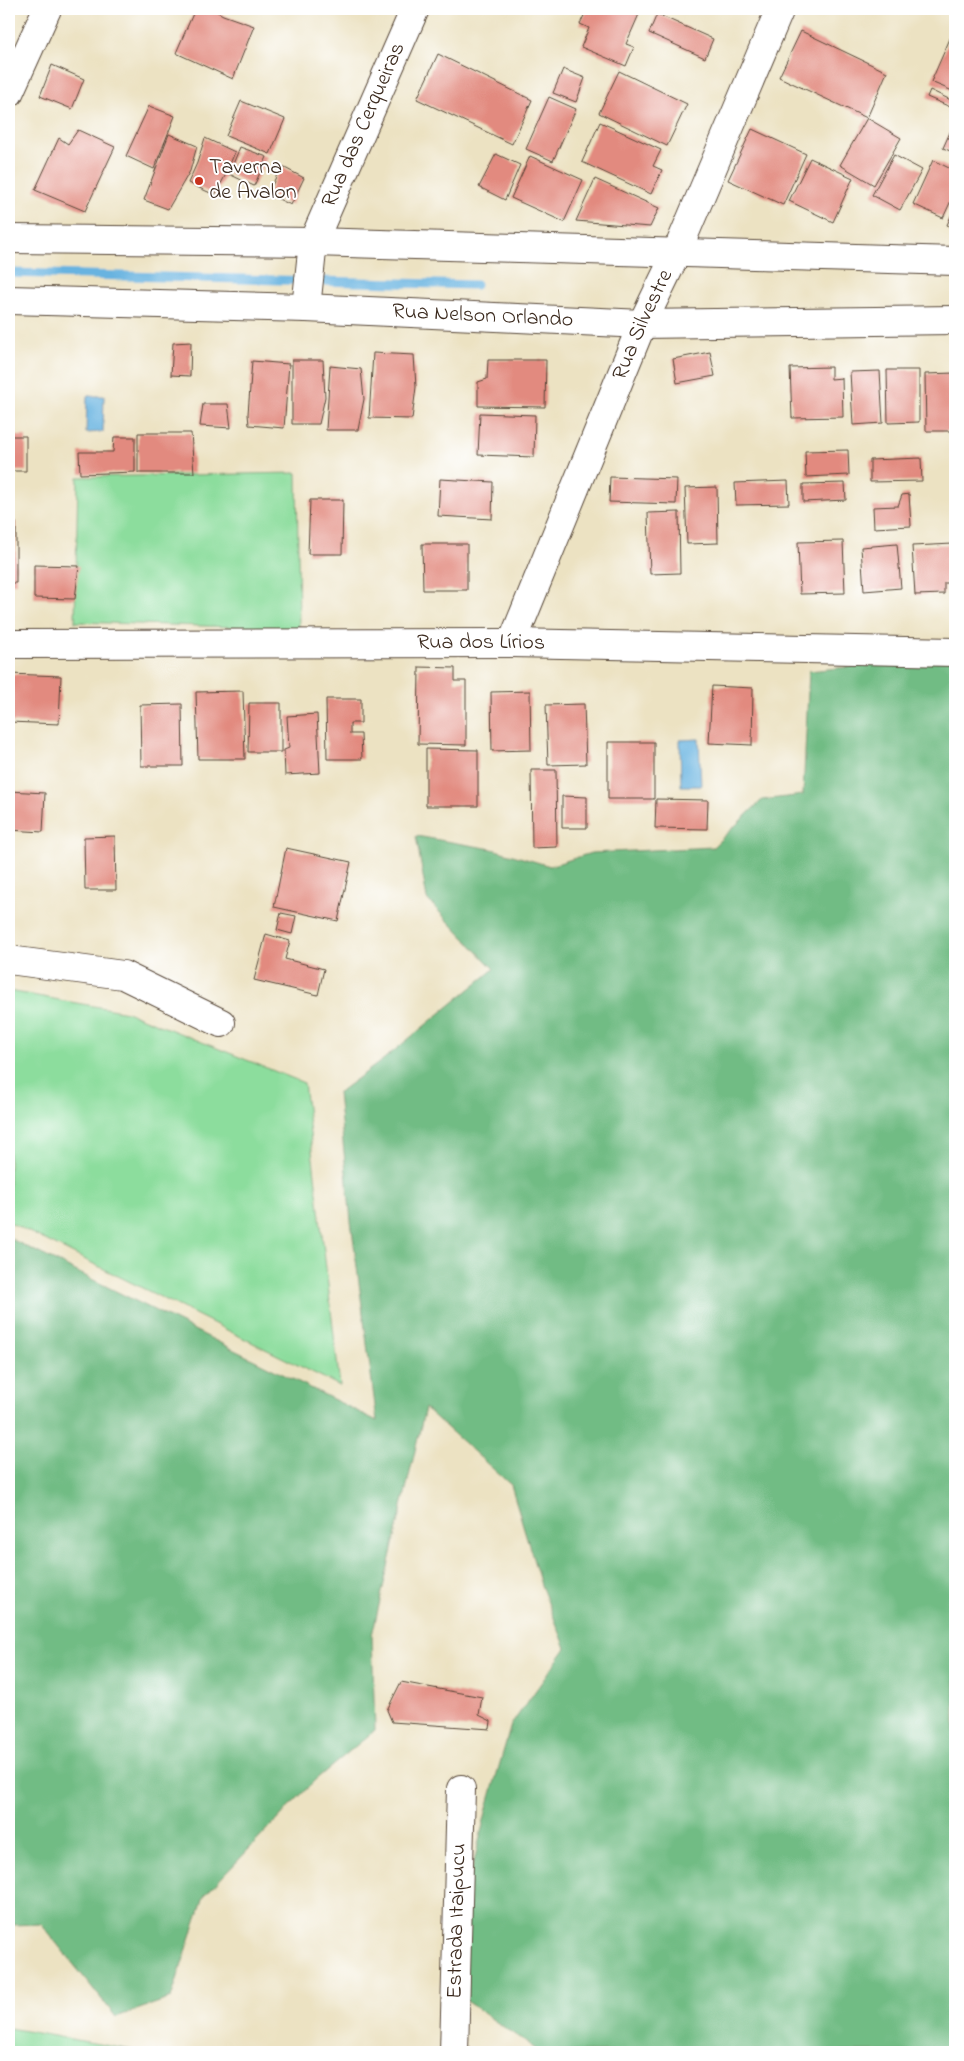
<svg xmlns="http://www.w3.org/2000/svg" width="964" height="2061" viewBox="0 0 964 2061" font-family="'Indie Flower',sans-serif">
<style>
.green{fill:#8cdd9d;stroke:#64845e}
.forest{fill:#71bc84;stroke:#567351}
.water{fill:#67b3e0;stroke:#516e7f}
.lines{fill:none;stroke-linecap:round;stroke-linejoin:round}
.stream{stroke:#67b3e0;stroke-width:9}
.building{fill:#e28a7f}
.street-casing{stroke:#564637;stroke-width:30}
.street{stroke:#fff;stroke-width:28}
.poi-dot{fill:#c8321e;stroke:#fff;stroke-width:2}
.labels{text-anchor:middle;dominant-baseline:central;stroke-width:4;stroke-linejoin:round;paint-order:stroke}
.street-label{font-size:22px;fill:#3b2a1e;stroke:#fff}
.poi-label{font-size:22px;fill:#3b2a1e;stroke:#fff;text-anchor:start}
</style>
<rect width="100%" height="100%" fill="#fff"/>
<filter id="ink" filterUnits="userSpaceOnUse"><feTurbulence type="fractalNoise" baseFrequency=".02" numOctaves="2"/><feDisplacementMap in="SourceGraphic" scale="10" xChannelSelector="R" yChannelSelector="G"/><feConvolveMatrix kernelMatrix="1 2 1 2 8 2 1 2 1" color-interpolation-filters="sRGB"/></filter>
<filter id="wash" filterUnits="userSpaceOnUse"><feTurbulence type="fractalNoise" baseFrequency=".0096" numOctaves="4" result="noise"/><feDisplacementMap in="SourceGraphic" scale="20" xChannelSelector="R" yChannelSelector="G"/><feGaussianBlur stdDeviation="1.12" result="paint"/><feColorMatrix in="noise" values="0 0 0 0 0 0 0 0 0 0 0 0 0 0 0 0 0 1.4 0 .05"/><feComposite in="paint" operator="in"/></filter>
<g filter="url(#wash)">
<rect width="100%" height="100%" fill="#ece2c2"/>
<path class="green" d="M297,473L299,629L75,622L78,477Z
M9,991L127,1012L304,1083L340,1386L9,1222Z
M9,2028L138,2051L139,2052H9Z"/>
<path class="forest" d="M955,656V2052H540L444,1986L487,1808L511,1725L566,1648L541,1585L511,1485L425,1408L372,1635L375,1730L315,1780L204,1896L171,1998L116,2017L41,1924L9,1925V1238L377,1421L351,1221L338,1093L384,1059L494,969L427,899L416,836L492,849L550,866L591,853L713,847L762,800L803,795L809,671Z"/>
<path class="water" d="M87,396H104L103,432L86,433Z
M699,739L701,786H681L680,740Z"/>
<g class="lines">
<path class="stream" d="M9,273L476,285"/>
</g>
<g id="blocks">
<path class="building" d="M195,9H212L223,15L254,26L233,79L176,53Z
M587,9H632L640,12L626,44L634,47L626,66L581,47L589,28L580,24Z
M657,14L713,39L705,58L649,33Z
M801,31L887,72L867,118L901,138L874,185L840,165L867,118L779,77Z
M952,34L955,35V92L931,82Z
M438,54L532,100L512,144L417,99Z
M52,65L84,79L72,109L40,96Z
M563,69L585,78L576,102L553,93Z
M619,71L687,104L667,146L599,113Z
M930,90L955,102V109L927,97Z
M549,97L576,109L553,161L526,149Z
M241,101L285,119L270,154L226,136Z
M149,106L175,116L154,169L126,156Z
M955,121V153L943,148Z
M600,122L661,150L653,166L662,170L651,194L582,162Z
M752,129L806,154L783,205L728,180Z
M78,130L115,147L85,211L35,190L59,138L68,144Z
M169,134L197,146L190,171L168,209L144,200Z
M205,138L235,152L225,176L215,195L188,183L197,163Z
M240,147L267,157L254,186L229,174Z
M496,154L520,165L505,200L479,187Z
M894,155L922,170L900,210L872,195Z
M530,156L583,180L564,222L511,198Z
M810,158L853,178L833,222L789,201Z
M933,160L955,171V192L943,218L913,204Z
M281,166L304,178L291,205L268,194Z
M595,179L659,208L650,227L576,221Z
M955,207V229L947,225Z
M191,342L190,376L171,375L173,343Z
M710,352L715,376L677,383L673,359Z
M373,353L414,355L416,387L412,419L369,418Z
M292,360H323L325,397L319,424H292Z
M488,360H546L545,407L478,406V382L487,379Z
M252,361L289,364L284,428L249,425L248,414Z
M330,366L361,369L364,399L358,430H326Z
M831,367V379L842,378L843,417L792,418L790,368Z
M887,370H919V422L888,423Z
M880,371L883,423L853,425L850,372Z
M955,373V431H926L925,374Z
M203,404H228L231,428L200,426Z
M480,413L535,415L534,457L478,455Z
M138,433H191L194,473H138Z
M9,436H26V471H9Z
M114,437H135V472L80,474L79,452H113Z
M848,450L849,475L806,477L805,451Z
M921,458L922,481L870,482V460Z
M610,477L677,479L676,504L609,502Z
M440,479L493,482L492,519L438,516Z
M788,481L789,504L736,505L735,483Z
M845,483L846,500L803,502V484Z
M717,487L718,543L687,544L685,488Z
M909,494L911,526L874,528L873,507L898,506L902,495Z
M310,500H343L342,554H308Z
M679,512L680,573L650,574L648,513Z
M9,522H16V583H9Z
M843,541L845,593L800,594L798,542Z
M422,544H467V590H423Z
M897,544L901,588L864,591L861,547Z
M953,544L955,583H944V594L915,595L912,546Z
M34,565L79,566L75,599L34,598Z
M419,667L455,668V681H466V745L418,744Z
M9,674L61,676L59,724L9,722Z
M712,686L753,688L752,745L709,743Z
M243,691L245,759H198L196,692Z
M530,691L531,750L492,751L491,692Z
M326,699H361V723H350V734H361L362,759H327Z
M249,703H281V752H248Z
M182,704L183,766H141L140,705Z
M584,704L586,764L548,765L546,705Z
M317,714L320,773L285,775L284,750L289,748L287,716Z
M608,742H654V799H608Z
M426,749L478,750V806H426Z
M531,770H556L557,847L532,848Z
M9,791L45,793L43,832L9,830Z
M562,796L587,797V828H562Z
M656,799L708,800L707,829L655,828Z
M115,836L116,890H85L84,837Z
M286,848L351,862L338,921L274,907Z
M281,913L296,916L292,934L277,930Z
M266,934L290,941L285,959L324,969L318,995L254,980Z
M401,1682L482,1697L479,1715L491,1721L490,1729L392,1722L387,1710Z"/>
</g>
</g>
<g filter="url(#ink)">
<use href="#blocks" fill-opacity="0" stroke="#564637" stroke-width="1"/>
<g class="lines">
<g class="street-casing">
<g id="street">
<path d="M9,93L47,9"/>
<path d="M9,239L313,242L955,261"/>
<path id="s1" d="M9,300L306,308L642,324L955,320"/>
<path id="s2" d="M306,308L313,242L415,9"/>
<path id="s3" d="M512,643L642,324L676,254L780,9"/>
<path id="s4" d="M9,644L512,643L955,652"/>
<path d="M9,960L123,975L221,1023"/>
<path id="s5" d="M454,2052L461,1789"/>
</g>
</g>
<use href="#street" class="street"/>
</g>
</g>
<circle class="poi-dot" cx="199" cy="181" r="5"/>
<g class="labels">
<g class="street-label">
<text stroke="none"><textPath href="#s2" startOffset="194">Rua das Cerqueiras</textPath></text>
<text stroke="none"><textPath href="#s1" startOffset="474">Rua Nelson Orlando</textPath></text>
<text stroke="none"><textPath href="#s3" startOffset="344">Rua Silvestre</textPath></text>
<text stroke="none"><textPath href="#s4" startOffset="472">Rua dos Lírios</textPath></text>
<text stroke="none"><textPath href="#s5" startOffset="131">Estrada Itaipucu</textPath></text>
</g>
<g class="poi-label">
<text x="209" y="168">Taverna<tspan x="209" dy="25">de Avalon</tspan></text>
</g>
</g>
<rect width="964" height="2061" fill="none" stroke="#fff" stroke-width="30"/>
</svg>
